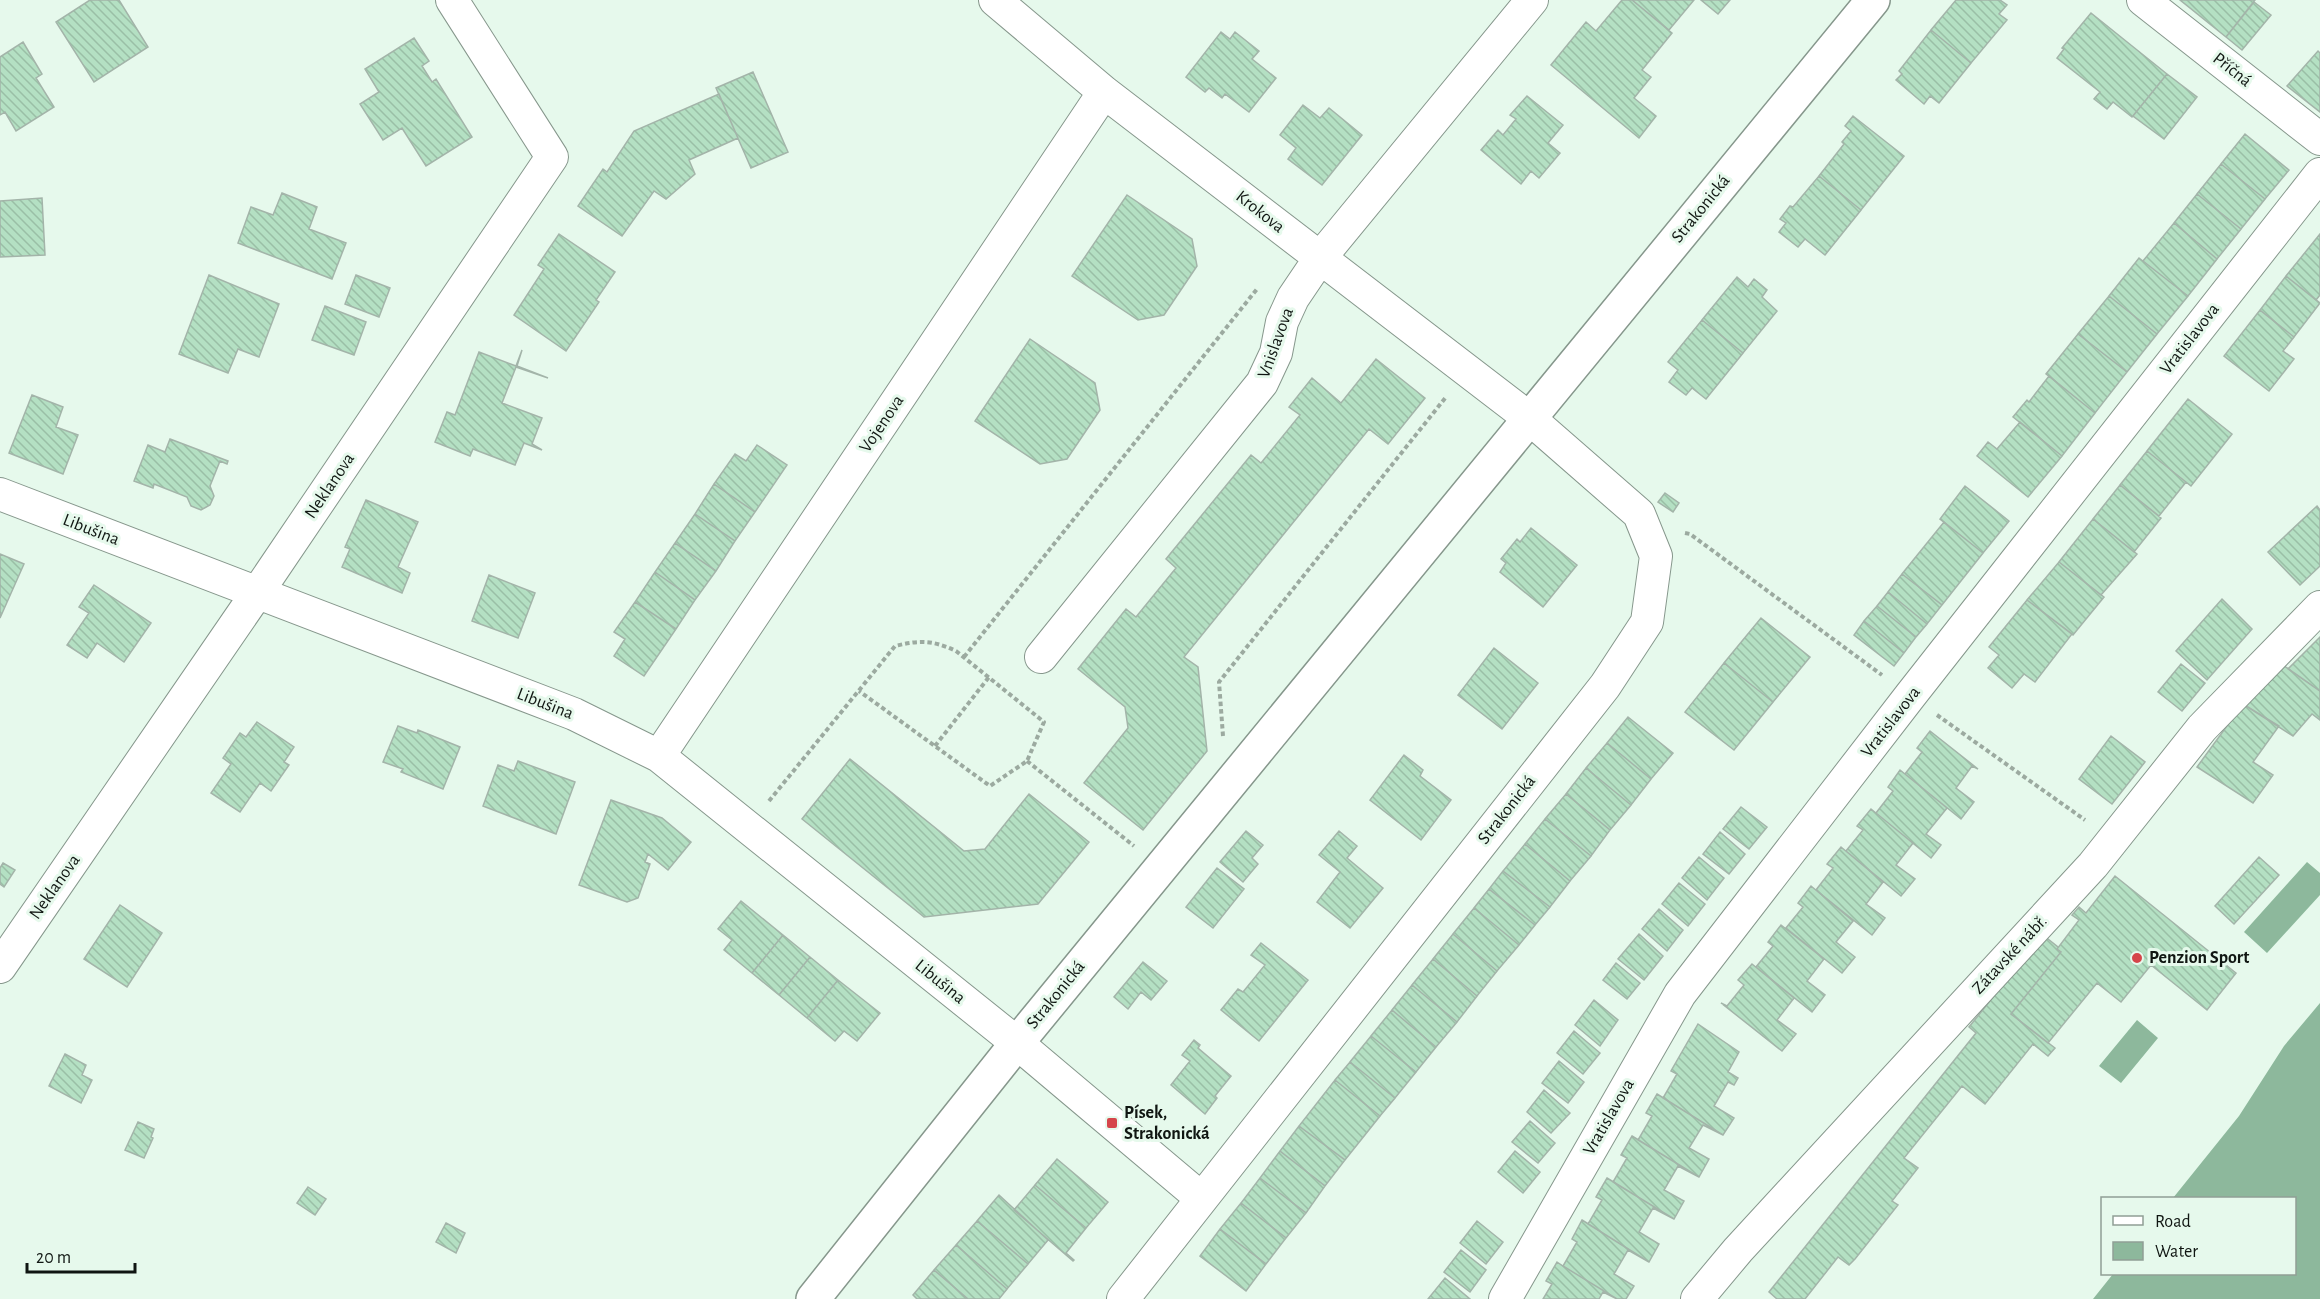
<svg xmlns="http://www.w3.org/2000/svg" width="2320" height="1299" viewBox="0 0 2320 1299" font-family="'Alegreya Sans',sans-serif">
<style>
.water{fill:#8db89c}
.building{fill:url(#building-back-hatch);stroke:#a3b4a9;stroke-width:1.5}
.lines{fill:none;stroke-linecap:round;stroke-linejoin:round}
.minor-casing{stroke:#86978c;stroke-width:34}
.secondary-casing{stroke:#86978c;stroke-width:36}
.path{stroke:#9caaa0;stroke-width:4;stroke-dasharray:4.5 3;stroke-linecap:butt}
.minor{stroke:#fff;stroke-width:32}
.secondary{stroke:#fff;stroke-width:33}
.poi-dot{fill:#d5454a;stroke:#e6f9ec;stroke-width:2}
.labels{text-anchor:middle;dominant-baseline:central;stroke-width:6;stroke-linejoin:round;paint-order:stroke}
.street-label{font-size:18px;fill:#101612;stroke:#e6f9ec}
.poi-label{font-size:18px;font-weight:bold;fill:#101612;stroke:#e6f9ec;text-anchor:start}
</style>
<defs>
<pattern id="building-back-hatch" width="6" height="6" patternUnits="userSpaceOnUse" patternTransform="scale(1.5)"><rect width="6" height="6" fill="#b4e0c3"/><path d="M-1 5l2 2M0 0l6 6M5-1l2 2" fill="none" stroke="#9abfa6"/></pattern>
</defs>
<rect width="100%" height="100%" fill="#e6f9ec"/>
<path class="water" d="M2307,862L2320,873V895L2267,953L2244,932Z
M2320,1003V1299H2093L2113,1274H2294V1198H2173L2239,1116L2284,1046Z
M2137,1020L2158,1038L2121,1083L2099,1066Z"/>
<path class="building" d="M90,0H119L148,47L94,82L56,22Z
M1622,0H1632L1672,33L1642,70L1651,77L1634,98L1656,116L1639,138L1551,65L1586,22L1596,31Z
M1632,0H1694L1669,30Z
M1701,0H1730L1718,14Z
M1956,0H2000L2007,5L1999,14L2007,20L1971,63L1931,30Z
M2180,0H2255L2226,37Z
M2254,2L2271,15L2242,50L2226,37Z
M2091,13L2167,74L2132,117L2113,102L2107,109L2094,99L2100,92L2057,58L2064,49L2062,48Z
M1931,30L1971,63L1939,103L1930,96L1924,104L1896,80L1902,74L1899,71Z
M1221,32L1230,39L1235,32L1259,51L1252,59L1276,78L1249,112L1225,94L1222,98L1209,88L1205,92L1186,77Z
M414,38L429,61L422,66L432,82L436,79L472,137L426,166L402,128L383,140L360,104L379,92L365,69Z
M23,42L42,74L36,78L54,107L16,131L5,112L0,115V57Z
M2318,51L2320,53V112L2287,86Z
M753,72L788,152L751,168L716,88Z
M2167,74L2197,97L2164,139L2133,116Z
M719,94L738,138L689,160L695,174L666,199L654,191L622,236L578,206L603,169L607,172L634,131Z
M1527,96L1563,125L1548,143L1560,153L1539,178L1531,171L1521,184L1481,150L1498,130L1503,135L1516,119L1510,115Z
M1303,105L1320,118L1329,108L1362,135L1322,185L1288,159L1296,148L1280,135Z
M1853,116L1904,156L1861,210L1819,176L1844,144L1842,142L1851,131L1845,126Z
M2245,134L2289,170L2265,199L2221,164Z
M2221,164L2265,199L2241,229L2197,194Z
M1819,176L1861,210L1825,255L1805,239L1798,247L1779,232L1786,223L1780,219L1790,206L1793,207Z
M282,193L317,207L309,229L346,243L332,279L238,243L251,207L273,215Z
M2197,194L2241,229L2217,259L2174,223Z
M1127,195L1192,239L1197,266L1164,315L1138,320L1072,276Z
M42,198L45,255L0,257V201Z
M2174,223L2217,259L2188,296L2143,261Z
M559,234L615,272L596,300L599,302L566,351L514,315L544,269L538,265Z
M2320,234V295L2316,300L2286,276Z
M2139,258L2188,296L2157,334L2109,296Z
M209,275L279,304L259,357L238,349L228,373L179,354Z
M356,275L390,288L379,317L345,304Z
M2286,276L2320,303L2294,337L2260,310Z
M1737,277L1748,287L1754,279L1767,290L1762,297L1777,311L1743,353L1702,320Z
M2109,296L2157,334L2127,372L2078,334Z
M325,306L366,322L354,355L312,340Z
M2260,310L2294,337L2283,351L2294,359L2269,391L2224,356Z
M1702,320L1743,353L1706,399L1692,388L1686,395L1669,382L1678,370L1668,362Z
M2078,334L2127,372L2095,413L2046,374Z
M1030,339L1095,383L1100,410L1067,459L1040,464L975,421Z
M522,350L517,366L548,378L516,367L502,403L542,418L532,444L542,450L524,443L515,465L473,449L470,456L435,442L447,412L455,415L479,352L516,366Z
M1376,359L1425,398L1388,444L1369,429L1184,657L1198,667L1207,751L1143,830L1084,783L1128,728L1125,707L1078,669L1126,609L1136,617L1176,568L1166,559L1251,455L1261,463L1300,415L1289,407L1312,378L1341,403Z
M2049,376L2095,413L2062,456L2013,417L2027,400L2029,402Z
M32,395L63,407L56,427L78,435L63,474L9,453Z
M2188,399L2232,434L2191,486L2147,451Z
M2020,422L2062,456L2028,497L1977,456L1988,442L1997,449Z
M170,439L228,461L227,464L220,461L210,486L214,496L210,505L201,510L191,506L187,497L154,484L153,488L134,481L148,445L165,452Z
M757,445L787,465L755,512L714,484L735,454L746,461Z
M2147,451L2186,482L2159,516L2120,485Z
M714,484L755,512L735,541L695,514Z
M2120,485L2161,518L2134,552L2093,519Z
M1965,486L2009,521L1983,553L1940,519Z
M1665,493L1679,503L1673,512L1658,502Z
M366,500L418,522L398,567L410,573L402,593L342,567L350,549L345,547Z
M2317,506L2320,510V566L2300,585L2268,552Z
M695,514L735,541L716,571L675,543Z
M2093,519L2137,554L2101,595L2059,562Z
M1944,522L1983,553L1942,605L1902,574Z
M1531,528L1577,565L1543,607L1500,572L1506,563L1501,559L1517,539L1520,542Z
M675,543L716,571L695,600L655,572Z
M0,554L24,564L0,618Z
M2059,562L2104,597L2073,635L2027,600Z
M655,572L695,600L676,629L635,602Z
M1902,574L1942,605L1927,624L1888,592Z
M489,575L535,593L518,638L472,621Z
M94,585L151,623L124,662L97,643L87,658L67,645L89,613L79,607Z
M1888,592L1927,624L1916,637L1877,606Z
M2222,599L2252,629L2207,680L2176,651Z
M2027,600L2072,634L2035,682L2024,674L2012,688L1988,668L1999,655L1989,647Z
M635,602L676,629L644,676L614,656L625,639L614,632Z
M1877,606L1916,637L1904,653L1864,621Z
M1761,618L1810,657L1773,702L1724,663Z
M1864,621L1904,653L1894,666L1854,635Z
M2320,637V691L2288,669Z
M1494,648L1538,683L1502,729L1458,695Z
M1724,663L1773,702L1734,750L1685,712Z
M2280,663L2320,691V720L2312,714L2293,736L2243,704Z
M2181,664L2205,683L2182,711L2158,692Z
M2243,704L2279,726L2253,762L2273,775L2253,803L2197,767Z
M1628,717L1673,753L1651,779L1607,743Z
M257,722L294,747L284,762L289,765L271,791L260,783L240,812L211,793L231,764L223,758L240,733L246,737Z
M398,726L417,733L418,730L460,747L443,789L401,772L403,769L383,762Z
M1930,731L1978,769L1972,766L1956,788L1974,802L1961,819L1905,774L1922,752L1917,748Z
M2111,736L2145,762L2112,804L2079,779Z
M1607,743L1651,779L1631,805L1586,768Z
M1404,755L1423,770L1420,776L1451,800L1421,840L1370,800Z
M850,759L964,851L985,849L1029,794L1089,842L1038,904L924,917L802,819Z
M518,761L575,782L556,834L483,806L498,765L514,771Z
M1586,768L1631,805L1610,830L1566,794Z
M1900,770L1947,808L1926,834L1941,845L1931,858L1876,813L1893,791L1888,787Z
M1566,794L1610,830L1591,856L1545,819Z
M611,800L662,818L691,842L668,870L648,854L645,862L650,864L638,898L627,902L579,885Z
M1741,807L1767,827L1749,849L1723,829Z
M1871,809L1913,843L1896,865L1915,879L1901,896L1846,851L1863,830L1857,826Z
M1545,819L1591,856L1570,881L1525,844Z
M1246,831L1263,845L1252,858L1258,864L1243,882L1220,862Z
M1339,831L1357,846L1347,858L1383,888L1350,928L1317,902L1340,872L1319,855Z
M1720,832L1745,854L1729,874L1703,854Z
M1525,844L1570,881L1550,907L1503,871Z
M1841,847L1883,882L1866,904L1885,918L1872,935L1816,890L1833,868L1827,864Z
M1699,857L1724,878L1707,900L1682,878Z
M2259,857L2279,875L2234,924L2215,906Z
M3,863L15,870L4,887L0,884V868Z
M1217,868L1244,889L1213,928L1186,907Z
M1503,871L1550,907L1535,925L1489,889Z
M2115,876L2236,973L2207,1010L2151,965L2121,1002L2097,983L2048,1043L2011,1014L2061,952L2057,949L2079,920L2072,915L2079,907L2086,913Z
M1679,883L1705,904L1688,926L1662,904Z
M1811,886L1853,921L1836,942L1855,957L1842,973L1786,928L1803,907L1798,903Z
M1489,889L1535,925L1519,945L1474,908Z
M741,901L783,935L752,973L724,950L732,940L718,929Z
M120,905L162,933L127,987L84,959Z
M1474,908L1519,945L1497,971L1453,934Z
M1659,909L1683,930L1667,951L1642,929Z
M1781,925L1824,959L1807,981L1825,995L1812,1012L1756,967L1773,946L1768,942Z
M1453,934L1497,971L1477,996L1433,959Z
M1639,934L1663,956L1644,980L1618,959Z
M783,935L810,957L779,995L752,973Z
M2043,935L2058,947L2057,949L2061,952L2011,1014L2055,1048L2048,1056L2033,1044L1985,1104L1962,1086L1904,1158L1918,1168L1892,1201L1898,1205L1855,1259L1849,1265L1838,1257L1805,1299H1777L1769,1292L1976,1033L1969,1027Z
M1261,943L1308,980L1259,1041L1221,1010L1238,989L1243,992L1265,965L1251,955Z
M810,957L838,980L807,1018L779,995Z
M1433,959L1477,996L1457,1022L1412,985Z
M1143,962L1167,981L1151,1000L1141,992L1128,1009L1114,997Z
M1616,963L1640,983L1627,999L1603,980Z
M1752,964L1794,998L1777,1020L1796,1034L1782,1051L1721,1003L1727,1006L1744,985L1738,980Z
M838,980L880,1013L857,1041L844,1031L835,1041L807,1018Z
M1412,985L1457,1022L1436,1047L1392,1010Z
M1594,1000L1618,1020L1600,1046L1575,1025Z
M1392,1010L1436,1047L1416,1072L1371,1036Z
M1698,1024L1739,1052L1728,1072L1738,1078L1734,1085L1728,1082L1714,1106L1734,1118L1723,1135L1663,1098L1677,1074L1671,1071Z
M1574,1031L1600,1053L1583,1074L1557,1053Z
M1371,1036L1416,1072L1395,1098L1350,1062Z
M1194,1040L1200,1045L1198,1048L1231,1076L1215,1096L1217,1098L1205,1114L1171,1085L1190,1061L1182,1055Z
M65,1054L86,1065L82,1075L92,1080L81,1103L49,1086Z
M1559,1061L1584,1082L1568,1103L1542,1083Z
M1350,1062L1395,1098L1380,1116L1335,1080Z
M1335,1080L1380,1116L1345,1160L1299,1126Z
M1544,1090L1570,1113L1551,1133L1527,1112Z
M1657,1094L1723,1135L1703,1125L1689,1148L1709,1159L1699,1177L1638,1140L1652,1116L1646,1113Z
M1530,1121L1555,1143L1538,1163L1512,1142Z
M138,1122L154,1129L151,1137L153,1138L144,1158L125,1150Z
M1299,1126L1345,1160L1325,1186L1280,1151Z
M1632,1136L1699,1177L1678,1166L1664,1190L1684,1201L1674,1219L1613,1182L1627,1158L1621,1155Z
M1280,1151L1325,1186L1306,1213L1260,1178Z
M1515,1151L1540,1172L1523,1193L1498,1172Z
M1057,1159L1108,1202L1086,1228L1035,1185Z
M1260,1178L1306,1213L1286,1238L1241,1203Z
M1607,1178L1674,1219L1653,1208L1639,1232L1659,1244L1649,1262L1588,1224L1602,1200L1596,1197Z
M1035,1185L1086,1228L1066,1253L1074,1260L1073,1261L1014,1210Z
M308,1187L326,1199L315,1215L297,1203Z
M999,1195L1048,1240L1028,1264L977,1221Z
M1241,1203L1286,1238L1266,1264L1220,1229Z
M1582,1220L1649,1262L1628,1250L1614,1274L1634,1286L1626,1299H1617L1563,1266L1577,1242L1572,1239Z
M977,1221L1028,1264L1007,1289L956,1245Z
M1477,1221L1503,1242L1486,1264L1460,1243Z
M446,1223L465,1233L456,1253L436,1242Z
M1220,1229L1266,1264L1246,1291L1200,1256Z
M956,1245L1007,1289L999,1299H968L934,1270Z
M1461,1250L1486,1270L1470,1292L1444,1272Z
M1557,1262L1563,1266L1617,1299L1603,1292L1599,1299H1543L1552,1284L1546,1281Z
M934,1270L968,1299H917L913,1295Z
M1445,1278L1470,1299H1428Z"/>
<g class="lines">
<g class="minor-casing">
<path id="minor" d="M995,0L1104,92L1529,418L1639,514L1656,556L1647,622L1605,686L1123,1299
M2143,0L2320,139
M0,494L574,714L659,756L1017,1043L1201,1198
M1041,657L1262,383L1276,353L1282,322L1293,298L1320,258L1532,0
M659,756L1104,92
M0,967L257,593L552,157L452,0
M1505,1299L1680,994L1910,696L2320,174
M1697,1299L1738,1250L2093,865L2202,728L2320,607"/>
</g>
<g class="secondary-casing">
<path id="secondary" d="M813,1299L1017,1043L1873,0"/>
</g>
<path class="path" d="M1685,533L1690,534L1882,675
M964,657L1257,289
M1937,715L2085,820
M1223,736L1219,682L1446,397
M935,746L989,677
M1027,761L1134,846
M769,801L895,646C920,640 932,640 956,651L1044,722L1027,761L990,786L859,691"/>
<use href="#minor" class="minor"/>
<use href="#secondary" class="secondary"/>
</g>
<g class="poi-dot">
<circle cx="2137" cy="958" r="6"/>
<rect x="1106" y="1117" width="12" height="12" rx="3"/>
</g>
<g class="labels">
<g class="street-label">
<text transform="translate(2232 70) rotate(38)">Příčná</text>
<text transform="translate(1701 209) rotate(-51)">Strakonická</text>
<text transform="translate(1260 212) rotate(38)">Krokova</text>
<text transform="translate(2190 339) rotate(-52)">Vratislavova</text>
<text transform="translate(1276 343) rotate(-70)">Vnislavova</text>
<text transform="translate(882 424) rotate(-56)">Vojenova</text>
<text transform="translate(330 486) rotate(-56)">Neklanova</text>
<text transform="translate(91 530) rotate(21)">Libušina</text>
<text transform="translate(545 704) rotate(21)">Libušina</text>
<text transform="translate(1891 722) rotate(-52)">Vratislavova</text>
<text transform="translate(1507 810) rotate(-52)">Strakonická</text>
<text transform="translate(55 887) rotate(-55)">Neklanova</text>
<text transform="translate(2010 955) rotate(-47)">Zátavské nábř.</text>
<text transform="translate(940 982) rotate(39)">Libušina</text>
<text transform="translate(1056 995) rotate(-51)">Strakonická</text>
<text transform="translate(1609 1117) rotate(-60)">Vratislavova</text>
</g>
<g class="poi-label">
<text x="2149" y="958">Penzion Sport</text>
<text x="1124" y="1113">Písek,<tspan x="1124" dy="21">Strakonická</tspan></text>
</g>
</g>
<rect x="2101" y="1197" width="195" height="78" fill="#e6f9ec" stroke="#909e95" stroke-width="1.5"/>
<rect x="2113" y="1216" width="30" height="9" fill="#ffffff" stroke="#909e95" stroke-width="1.5"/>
<text x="2155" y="1227" font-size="18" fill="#101612">Road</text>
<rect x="2113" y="1242" width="30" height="18" fill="#8db89c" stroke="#909e95" stroke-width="1.5"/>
<text x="2155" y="1257" font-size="18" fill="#101612">Water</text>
<path d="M27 1263v9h108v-9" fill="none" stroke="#101612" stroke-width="3"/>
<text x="36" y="1263" font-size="18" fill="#101612" stroke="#e6f9ec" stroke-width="4.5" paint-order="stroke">20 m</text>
</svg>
